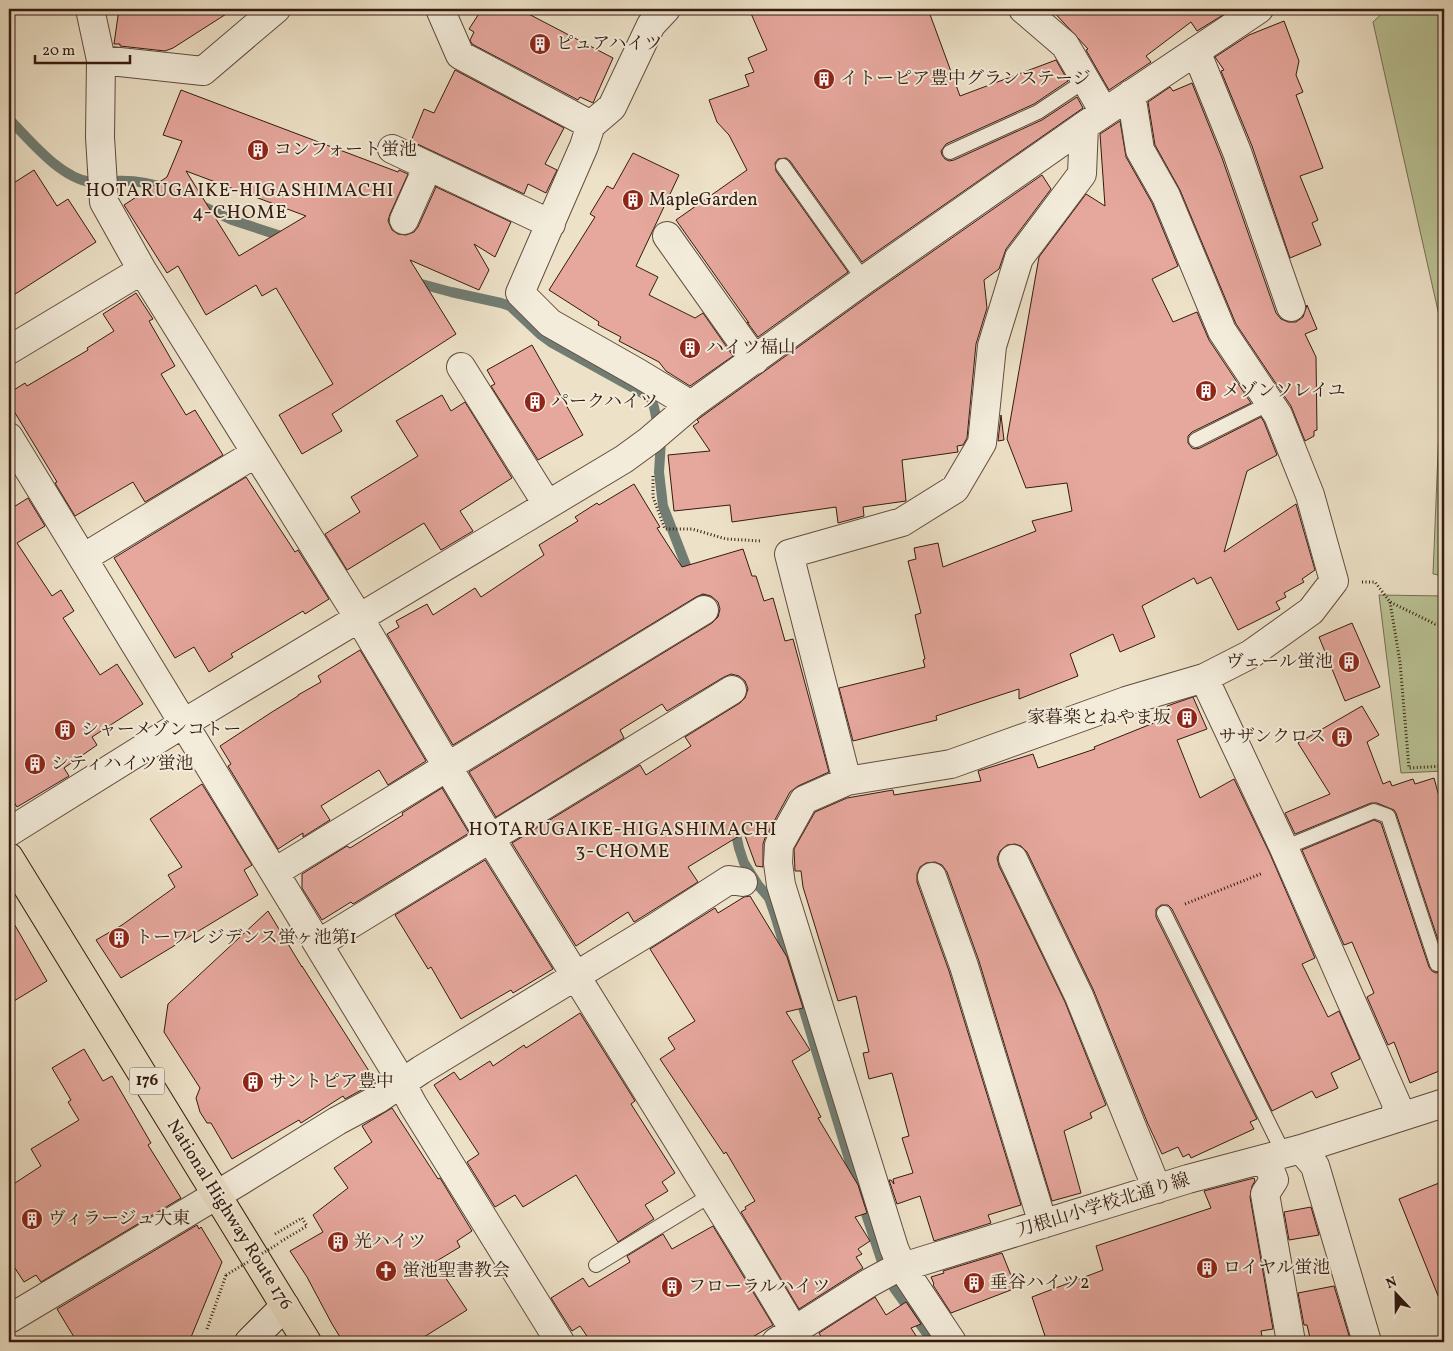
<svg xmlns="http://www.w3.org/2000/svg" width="1453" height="1351" viewBox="0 0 1453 1351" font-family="Vollkorn,'Noto Serif JP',serif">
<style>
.green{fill:#b9c295;stroke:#766e52}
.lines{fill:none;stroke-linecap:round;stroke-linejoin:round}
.stream{stroke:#717d73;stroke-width:10}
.building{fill:#e6a79d;stroke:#341b10;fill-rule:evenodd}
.lane-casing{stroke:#624c3e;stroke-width:16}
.street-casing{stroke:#624c3e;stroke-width:30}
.secondary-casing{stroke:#341b10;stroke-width:30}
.highway-casing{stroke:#341b10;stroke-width:30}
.path{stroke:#341b10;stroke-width:3;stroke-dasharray:1 2.5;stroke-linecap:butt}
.lane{stroke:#f3ecdb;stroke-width:14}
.street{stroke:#f3ecdb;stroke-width:28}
.secondary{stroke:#f3ecdb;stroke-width:28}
.highway{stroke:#ede1c7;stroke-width:28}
.path-bridge{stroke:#341b10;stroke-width:3;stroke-dasharray:1 2.5;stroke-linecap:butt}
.labels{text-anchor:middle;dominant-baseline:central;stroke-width:4;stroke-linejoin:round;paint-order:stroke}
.shield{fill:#f3ecdb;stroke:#6d5a4d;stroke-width:1}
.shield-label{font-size:16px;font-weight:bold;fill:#341b10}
.poi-label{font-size:18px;fill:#341b10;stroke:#f3ecdb;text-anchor:start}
.street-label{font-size:18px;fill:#341b10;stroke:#f3ecdb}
.neighbourhood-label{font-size:19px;letter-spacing:1px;fill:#341b10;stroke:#f3ecdb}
</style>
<rect width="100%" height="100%" fill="#ede1c7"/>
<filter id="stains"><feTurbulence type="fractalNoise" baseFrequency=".004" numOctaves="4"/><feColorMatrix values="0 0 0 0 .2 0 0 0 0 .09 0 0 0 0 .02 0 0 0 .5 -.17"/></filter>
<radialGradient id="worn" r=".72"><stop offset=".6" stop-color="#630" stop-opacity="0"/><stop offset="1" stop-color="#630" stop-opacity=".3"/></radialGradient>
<path class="green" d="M1387,9H1444V576L1433,574L1443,333L1373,22Z
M1379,595L1444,596V771L1401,773Z"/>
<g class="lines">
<path class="stream" d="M9,119C30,140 60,178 91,182C98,183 107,182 114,181C133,180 149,182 167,189
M200,205L232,220L287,238
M414,282L451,292L501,303L510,306L541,335L552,343L644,394L651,399L654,407L661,441L659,472L663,506L687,568L723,630
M734,825L739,848L744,863L758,885L769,898L775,915L863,1205L882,1262
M894,1288L933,1342"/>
</g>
<path class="building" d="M119,9H234L173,48L165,51L120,46V44H114Z
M482,9H519L613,58L593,103L580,97L578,100L472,44L470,40L474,32L469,29Z
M749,9H928L960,96L1056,60L1068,81L1034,104L946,144L941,151L942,155L945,159L949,161L954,160L1042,120L1077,97L1083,108L862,262L790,161L786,158L778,159L775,163L776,171L848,272L758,337L747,322L749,323L676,220L747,170L729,135L717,122L709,100L749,86L745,75L754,72L748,58L767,50Z
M1051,9H1219L1223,15L1197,31L1191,22L1146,56L1151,62L1109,90L1086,50L1088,49Z
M1284,21L1299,61L1296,75L1303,92L1296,95L1323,168L1300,176L1318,220L1312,223L1321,245L1290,258L1252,146L1221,71L1224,70L1215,57L1249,35Z
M455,70L564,128L545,164L557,170L546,193L528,184L524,194L411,141L424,109L434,113Z
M1192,83L1222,158L1276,313L1281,319L1288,322H1296L1303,317L1307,305L1317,329L1305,334L1316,357L1317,430L1314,431V436L1305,441L1291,406L1236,324L1180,190L1155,145L1148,102L1170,87L1173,91Z
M181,90L398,172L399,170L408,174L390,214L388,221L392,230L398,234L406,235L414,232L418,227L436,187L511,222L495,257L474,244L489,270L479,290L410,260L456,334L332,414L342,431L302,454L279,415L333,384L276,288L262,296L256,285L206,315L178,266L167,273L124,205L167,177L182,141L163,135ZM186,171L306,216L239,256Z
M1120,121L1126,157L1152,203L1178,266L1152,279L1173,322L1197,312L1209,340L1251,403L1192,432L1188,436V443L1192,448L1196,449L1200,448L1261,417L1264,422L1277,455L1247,471L1224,552L1296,504L1315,570L1302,579L1304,582L1284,593L1286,597L1276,602L1280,609L1238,630L1211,577L1197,584L1194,578L1142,606L1155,637L1120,652L1113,634L1070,654L1078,676L1019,699V689L936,716L937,720L853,741L839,688L925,667L923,660L925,659L915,615L921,613L908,561L916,559L914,548L938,543L943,567L1036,531L1032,521L1072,511L1067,483L1026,488L1007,439L1039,257L1086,194L1105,206L1100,134Z
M633,153L679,175L636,266L658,277L649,295L695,318L703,313L733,356L690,386L666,371L659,362L619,341L621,337L598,325L599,322L549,290L595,217L590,214L607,186L613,189Z
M34,170L57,206L68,199L96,242L9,298V186Z
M1042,175L1051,189L1006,249L999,269L984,280L987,308L976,344L967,438L963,445L957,446L958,452L902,460L906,501L863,507L864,516L838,523L836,507L732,522L730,505L674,511L668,455L710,451L693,426L699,422L697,420L873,293Z
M136,293L153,319L149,321L175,366L161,374L186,415L195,410L223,455L145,502L133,482L75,516L55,483L57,482L9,403V393L25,383L27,386L88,350L87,348L114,331L103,314Z
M532,345L583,435L538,460L491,386L495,384L487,370Z
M442,395L451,411L465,402L512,478L460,511L473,531L441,550L424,523L347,570L325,534L360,512L351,497L418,456L396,421Z
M1001,415L1004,440L998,441Z
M246,477L295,552L298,550L329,599L305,614L303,611L231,654L233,657L209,672L194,647L175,658L114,558Z
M634,484L660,527L657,528L682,567L743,549L752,576H756L764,601L773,598L785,641L793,639L829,772L798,786L790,792L765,838L763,844V867L756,866L744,833L688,867L698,882L634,922L628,912L576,946L512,843L640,765L646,775L691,746L685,737L740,703L745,698L748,689L745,681L739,676L731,674L724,677L667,711L662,704L620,730L624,738L496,817L469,772L712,623L718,617L720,609L718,602L711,596L703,594L696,597L453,745L387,634L399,627L396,621L427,604L433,615L475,588L481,597L544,555L539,545L578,521L575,517L597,503L599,505Z
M28,498L45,526L17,543L52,596L61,590L74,611L63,618L100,675L117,664L143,704L92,737L97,745L64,768L69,776L17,807L9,794V510Z
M1352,623L1380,687L1345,701L1319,637Z
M360,650L426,761L388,785L379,770L321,806L330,820L303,837V833L278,849L228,766L231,764L220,746L272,712L298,696V695L321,682L318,676Z
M1193,697L1207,729L1177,740L1200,798L1234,779L1270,854L1315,958L1302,964L1328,1017L1339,1011L1360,1059L1331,1073L1338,1088L1316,1098L1312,1091L1272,1111L1172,909L1168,905H1161L1156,909V917L1257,1119L1250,1122L1254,1129L1191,1158L1189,1154L1183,1157L1178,1147L1162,1154L1148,1124L1093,989L1027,852L1021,846L1015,844L1007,845L1000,851L997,858L999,866L1065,1002L1106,1105L1090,1113L1092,1118L1064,1131L1081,1193L1052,1201L979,961L947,872L942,865L935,862L926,863L920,867L917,874V882L949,971L1021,1205L988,1215L991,1223L934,1241L920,1196L897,1204L889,1180H891L894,1184L893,1179L913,1173L902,1138L909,1136L892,1073L869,1079L863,1053L869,1052L856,996L838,1001L803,887L801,871H795L794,849L815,812L847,798L893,790L894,795L981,781L978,771L1033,754L1038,768L1095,749L1094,747L1171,716L1167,706Z
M1362,706L1379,735L1367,742L1383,784L1390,781L1392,786L1413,779L1415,784L1434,778L1444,815V958L1396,813L1394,810L1377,803H1371L1295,834L1285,813L1330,794L1298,743Z
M202,784L252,865L244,870L258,895L121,978L96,940L122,925L175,887L168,875L182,867L150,819Z
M442,788L469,833L353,904L351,902L322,920L302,888V874L347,846L350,848L403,815L402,813Z
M1374,820L1381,823L1429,967L1432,971L1436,973L1440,972L1444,969V1069L1410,1083L1394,1042L1388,1045L1367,997L1374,993L1352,942L1344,945L1302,850Z
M485,860L553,969L513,993L511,990L461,1019L431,967L428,969L395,915Z
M750,896L787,957L803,1008L786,1012L810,1050L792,1061L821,1117L818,1118L858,1185L867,1213L855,1217L870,1241L858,1249L862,1254L856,1257L863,1268L799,1309L741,1212L746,1209L745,1207L755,1201L726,1152L724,1154L660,1059L675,1049L668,1038L695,1021L650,949L715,908L718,913L744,897Z
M268,911L302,967V966L376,1082L345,1099L343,1096L301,1123L299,1120L232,1159L211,1123H207L200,1112L196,1098L200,1088L164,1032L168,1004Z
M9,915L47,981L9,1004Z
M580,1013L635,1101L631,1104L675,1173L662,1182L668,1191L645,1205L654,1219L618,1242L576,1175L523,1207L515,1195L495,1207L467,1162L479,1154L434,1085L454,1072L460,1080L490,1061L493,1066L524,1045L526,1048Z
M84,1049L103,1081L112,1076L151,1143L148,1145L181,1198L41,1282L36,1275L24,1282L9,1259V1187L41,1166L31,1149L79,1120L68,1102L71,1100L52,1068Z
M392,1108L438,1179L440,1178L472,1231L457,1241L460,1247L435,1262L467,1310L416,1342H343L332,1324L307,1277L290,1251L323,1232L313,1215L348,1188L334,1168L372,1142L362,1126Z
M1254,1178L1255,1181L1252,1186L1250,1197L1273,1329L1261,1331L1263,1342H1047L1032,1297L1103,1270L1096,1246L1211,1208L1204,1191Z
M1444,1181V1307L1443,1308L1399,1199Z
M1311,1207L1319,1235L1289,1240L1284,1212Z
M197,1225L199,1229L201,1227L222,1262L189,1342H77L57,1309Z
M713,1226L773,1325L744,1342H591L580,1326L572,1331L551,1298L583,1278L589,1287L630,1262L627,1256L663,1234L672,1249Z
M1002,1253L1016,1288L951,1313L933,1285L934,1284L931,1277L944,1273L943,1271Z
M1334,1286L1351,1342H1311L1307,1325H1304L1298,1293Z
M875,1297L886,1315L906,1302L921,1324L911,1328L920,1342H824L819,1333Z"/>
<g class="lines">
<g class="lane-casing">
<path id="lane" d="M950,152L1038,112L1086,80
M783,166L864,280
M1196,440L1270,403
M1284,848L1374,811L1388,816L1437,964
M1164,913L1284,1154
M596,1265L711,1195"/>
</g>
<g class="street-casing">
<path id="street" d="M90,9L101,60L100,137L104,202L142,270L359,618L490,838L741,1242L801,1342
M440,9L460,55L591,125
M666,9L651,25L612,107L591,125L584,146L520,293L550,323L638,373L691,405
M1023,9L1065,45L1104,112
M1196,51L1237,152L1291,307
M101,60L203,71L276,9
M392,149L551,224
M404,220L428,166
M667,236L755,360
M9,350L142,270
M461,367L547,504
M9,437L394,1069L413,1105L560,1342
M83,558L256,453
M1204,678L1284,848L1397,1105L1394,1119
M847,781L789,554L902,522L955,489L982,443L992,346L1019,258L1082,174L1084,126
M9,832L184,723L624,459L650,440L691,405L864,280L1084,126L1259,9
M1013,859L1079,996L1157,1189
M275,872L704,610
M932,877L964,966L1043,1224
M318,944L732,690
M1301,1149L1315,1166L1367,1342
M1266,1159L1274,1180L1265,1194L1291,1342
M9,1319L240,1181L337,1121L378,1099L421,1070L653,929L729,880L743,882
M776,1342L869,1283L893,1270L1188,1179L1301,1149L1444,1103
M952,1342L902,1267L894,1248L781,885L778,863L779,845L804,800L847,781L951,764L1126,701L1204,678L1251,654L1311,611L1334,581L1310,495L1278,415L1222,331L1166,196L1140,150L1131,94"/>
</g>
<g class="secondary-casing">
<path id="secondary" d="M249,1342L285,1306"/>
</g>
<g class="highway-casing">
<path id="highway" d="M9,857L307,1342"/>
</g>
<path class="path" d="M653,476V497L665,529H692L726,539L762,541
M1362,582H1375L1390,602L1435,624H1444
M1390,602L1400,662L1409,768L1444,766
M1185,904L1263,873
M275,1234L302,1218L307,1226L280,1242
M207,1329L226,1275"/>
<use href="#lane" class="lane"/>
<use href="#street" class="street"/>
<use href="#secondary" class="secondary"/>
<use href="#highway" class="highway"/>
<path class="path-bridge" d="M226,1275L278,1244"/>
</g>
<defs>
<g id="building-disc" transform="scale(1.125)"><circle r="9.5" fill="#8f2418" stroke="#f3ecdb"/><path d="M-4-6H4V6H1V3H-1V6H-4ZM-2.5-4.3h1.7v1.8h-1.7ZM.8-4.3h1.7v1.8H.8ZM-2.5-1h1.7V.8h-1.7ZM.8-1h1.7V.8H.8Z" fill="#fff"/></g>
<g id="church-disc" transform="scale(1.125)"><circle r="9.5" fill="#8f2418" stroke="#f3ecdb"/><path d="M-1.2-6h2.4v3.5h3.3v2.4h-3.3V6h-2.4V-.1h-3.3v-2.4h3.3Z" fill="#fff"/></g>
</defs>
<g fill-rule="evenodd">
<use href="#building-disc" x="540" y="44"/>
<use href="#building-disc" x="824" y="79"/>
<use href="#building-disc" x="258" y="150"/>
<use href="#building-disc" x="633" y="200"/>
<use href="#building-disc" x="690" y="348"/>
<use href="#building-disc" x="1206" y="391"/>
<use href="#building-disc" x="535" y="402"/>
<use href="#building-disc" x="1349" y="662"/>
<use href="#building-disc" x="1187" y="718"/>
<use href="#building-disc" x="65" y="730"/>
<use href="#building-disc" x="1342" y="737"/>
<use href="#building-disc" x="35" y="764"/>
<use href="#building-disc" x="119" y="938"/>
<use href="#building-disc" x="253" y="1082"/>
<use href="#building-disc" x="32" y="1219"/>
<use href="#building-disc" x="338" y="1242"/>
<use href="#building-disc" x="1207" y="1268"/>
<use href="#church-disc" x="386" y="1271"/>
<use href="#building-disc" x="974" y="1283"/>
<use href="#building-disc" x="672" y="1287"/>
</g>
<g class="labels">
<rect class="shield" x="129.5" y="1067.5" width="35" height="27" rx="4"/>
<g class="shield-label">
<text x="147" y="1081">176</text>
</g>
<g class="poi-label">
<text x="556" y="44">ピュアハイツ</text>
<text x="840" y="79">イトーピア豊中グランステージ</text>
<text x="274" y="150">コンフォート蛍池</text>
<text x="649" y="200">MapleGarden</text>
<text x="706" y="348">ハイツ福山</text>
<text x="1222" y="391">メゾンソレイユ</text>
<text x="551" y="402">パークハイツ</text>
<text x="1333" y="662" text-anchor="end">ヴェール蛍池</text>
<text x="1171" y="718" text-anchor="end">家暮楽とねやま坂</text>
<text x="81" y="730">シャーメゾンコトー</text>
<text x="1326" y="737" text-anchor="end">サザンクロス</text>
<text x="51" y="764">シティハイツ蛍池</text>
<text x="135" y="938">トーワレジデンス蛍ヶ池第1</text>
<text x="269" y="1082">サントピア豊中</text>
<text x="48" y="1219">ヴィラージュ大東</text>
<text x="354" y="1242">光ハイツ</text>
<text x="1223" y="1268">ロイヤル蛍池</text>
<text x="402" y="1271">蛍池聖書教会</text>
<text x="990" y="1283">垂谷ハイツ2</text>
<text x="688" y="1287">フローラルハイツ</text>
</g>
<g class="street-label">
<text transform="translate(1103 1206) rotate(-17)">刀根山小学校北通り線</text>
<text transform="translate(229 1215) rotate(58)">National Highway Route 176</text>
</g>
<g class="neighbourhood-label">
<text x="240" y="191">HOTARUGAIKE-HIGASHIMACHI<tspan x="240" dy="22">4-CHOME</tspan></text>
<text x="623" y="830">HOTARUGAIKE-HIGASHIMACHI<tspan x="623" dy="22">3-CHOME</tspan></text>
</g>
</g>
<rect width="1453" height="1351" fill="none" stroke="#ede1c7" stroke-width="30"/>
<rect x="10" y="10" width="1433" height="1331" fill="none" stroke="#341b10" stroke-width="2.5"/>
<rect x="15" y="15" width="1423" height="1321" fill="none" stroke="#341b10"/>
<g transform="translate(1396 1294) rotate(338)" stroke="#f3ecdb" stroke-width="4" paint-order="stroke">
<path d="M0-4L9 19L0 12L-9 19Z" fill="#341b10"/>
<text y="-8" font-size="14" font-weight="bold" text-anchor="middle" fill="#341b10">N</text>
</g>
<path d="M35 55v8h95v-8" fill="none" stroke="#341b10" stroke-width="2.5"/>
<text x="42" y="55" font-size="15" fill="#341b10" stroke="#f3ecdb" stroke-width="4" paint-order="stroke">20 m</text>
<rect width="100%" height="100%" filter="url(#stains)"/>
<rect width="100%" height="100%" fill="url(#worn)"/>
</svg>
